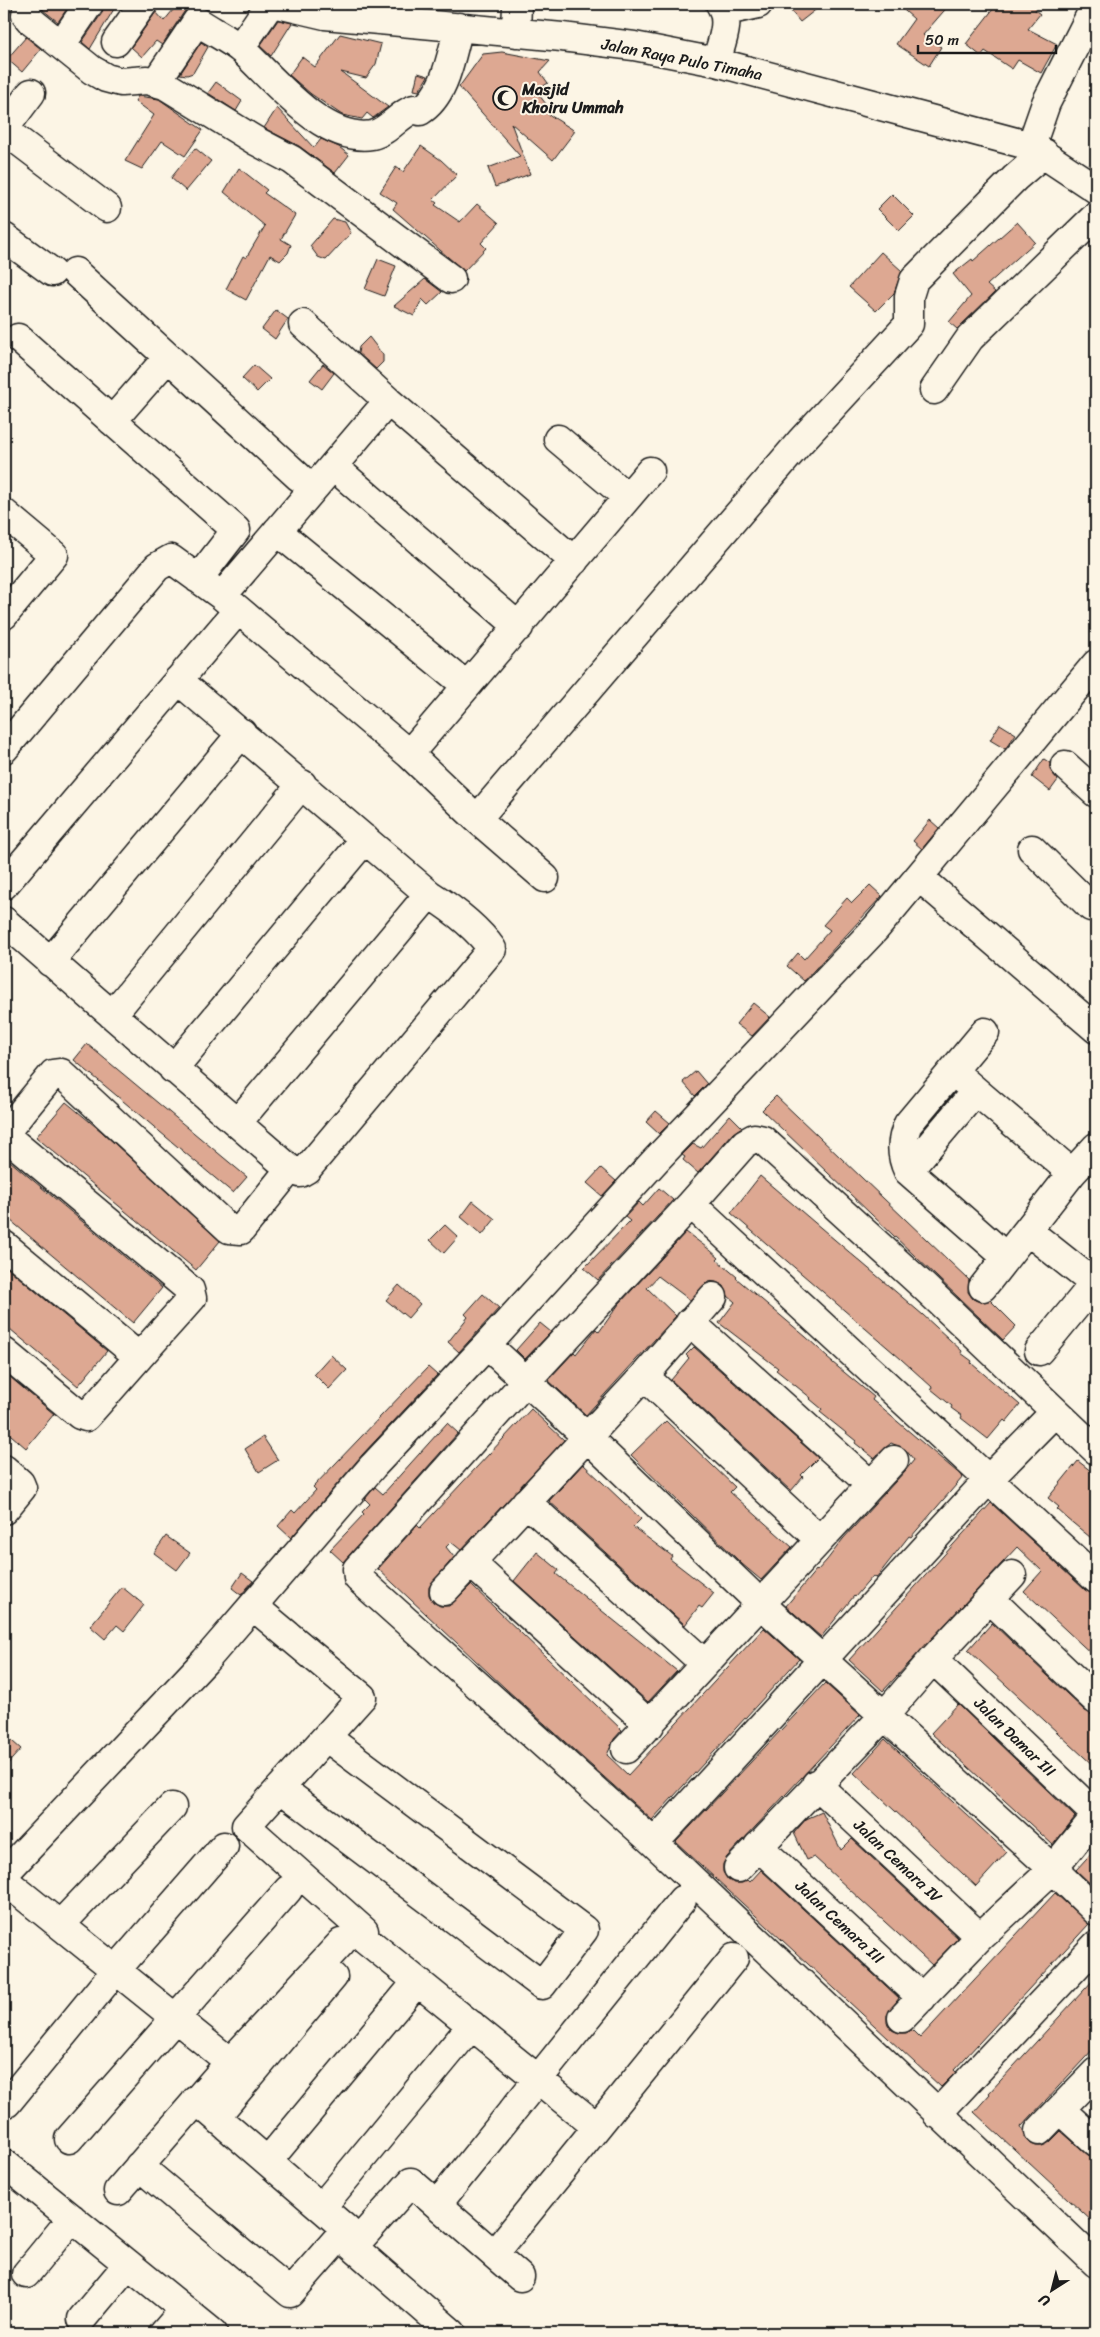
<svg xmlns="http://www.w3.org/2000/svg" width="1100" height="2337" viewBox="0 0 1100 2337" font-family="Sriracha,sans-serif">
<style>
.building{fill:#dda892;stroke:#1c1c1c}
.lines{fill:none;stroke-linecap:round;stroke-linejoin:round}
.minor-casing{stroke:#1c1c1c;stroke-width:31}
.minor{stroke:#fcf5e5;stroke-width:28}
.labels{text-anchor:middle;dominant-baseline:central;stroke-width:4;stroke-linejoin:round;paint-order:stroke}
.street-label{font-size:16px;fill:#1c1c1c;stroke:#fcf5e5}
.poi-label{font-size:16px;font-weight:bold;fill:#1c1c1c;stroke:#fcf5e5;text-anchor:start}
</style>
<rect width="100%" height="100%" fill="#fcf5e5"/>
<filter id="ink" filterUnits="userSpaceOnUse"><feTurbulence type="fractalNoise" baseFrequency=".02" numOctaves="2"/><feDisplacementMap in="SourceGraphic" scale="10" xChannelSelector="R" yChannelSelector="G"/><feConvolveMatrix kernelMatrix="1 2 1 2 8 2 1 2 1" color-interpolation-filters="sRGB"/></filter>
<g filter="url(#ink)">
<path class="building" d="M43,4H70L58,22L43,10Z
M104,4H117L90,49L82,42L102,13Z
M178,4H202L200,6L191,7L184,12L162,45L156,41L142,57L131,47L156,12L164,21Z
M785,4H823L800,22Z
M897,4H950L923,35L941,47L929,66L896,44L914,19Z
M997,4H1040L1035,10L1040,14L1028,29L1057,44L1041,73L1018,60L1012,69L985,51L981,56L966,44Z
M278,20L292,23L271,56L260,46Z
M340,34L381,44L376,64L366,78L341,72L388,107L373,118L367,113L362,119L342,115L311,94L289,75L302,57L315,67Z
M26,37L41,49L22,72L7,59Z
M201,42L208,47L193,73L187,75L180,74Z
M502,52L550,61L540,72L548,83L536,91L546,104L540,109L575,131L553,160L511,123L530,174L495,187L488,168L520,156L459,87L483,54Z
M418,73L428,76L419,91L414,90Z
M216,82L242,101L236,111L208,93Z
M138,96L159,99L203,130L185,156L162,141L142,169L125,161L154,115L135,101Z
M277,108L314,148L321,139L339,147L349,155L335,173L299,146L264,128Z
M421,146L441,160L457,175L433,200L437,203L435,205L460,222L477,204L499,223L481,243L486,248L464,271L393,209L397,203L380,192L396,167L403,172Z
M195,148L211,161L186,191L171,178Z
M239,168L267,190L264,193L295,215L281,239L291,245L288,253L280,261L270,255L246,300L226,289L243,256L246,258L265,226L224,192Z
M892,194L914,216L899,231L877,209Z
M333,219L345,222L351,233L326,260L318,257L310,246Z
M1017,222L1035,242L987,285L995,292L957,329L949,322L971,296L953,274L972,259L973,261Z
M881,252L902,271L894,293L876,311L849,287Z
M378,259L396,266L384,296L365,289Z
M425,279L442,292L428,305L422,299L414,316L394,306Z
M276,310L288,319L275,339L262,329Z
M369,337L383,355V362L376,369L358,353L359,347Z
M323,364L334,373L322,389L310,380Z
M254,365L270,379L257,392L242,378Z
M1000,724L1016,734L1005,749L990,740Z
M1044,759L1050,763V770L1058,780L1050,791L1032,777Z
M930,820L939,828L922,849L913,841Z
M870,885L882,896L804,981L787,966L798,953L804,959L830,930L823,925L847,898L852,903Z
M753,1003L770,1017L752,1036L736,1024Z
M87,1044L247,1177L233,1193L74,1060Z
M696,1071L707,1084L695,1096L683,1082Z
M776,1096L969,1280L968,1292L973,1299L981,1302L990,1300L1016,1326L1003,1340L762,1110Z
M66,1102L101,1131L220,1241L196,1270L36,1137Z
M656,1111L670,1123L659,1134L646,1122Z
M730,1115L742,1127L733,1133L698,1173L683,1160L685,1157L682,1155L693,1144L701,1148Z
M4,1156L162,1288L133,1323L4,1215Z
M601,1168L616,1181L602,1196L587,1183Z
M760,1176L923,1315L962,1351L961,1353L972,1361L971,1363L1020,1405L1006,1422L1004,1420L988,1439L961,1418L962,1416L951,1408L952,1406L931,1389L932,1387L901,1359L731,1213Z
M659,1188L673,1200L598,1280L584,1268L630,1221L625,1217L639,1202L643,1206Z
M473,1201L495,1219L482,1235L461,1217Z
M445,1225L458,1237L444,1253L430,1240Z
M686,1232L710,1250L719,1258L717,1260L737,1277L736,1278L806,1337L828,1357L827,1358L874,1397L872,1400L963,1477L911,1537L909,1536L876,1578L873,1576L855,1597L854,1596L821,1637L786,1606L816,1570L817,1571L827,1560L843,1539L905,1471L914,1460L905,1449L891,1443L874,1458L855,1443L856,1441L820,1412L822,1409L810,1399L811,1398L776,1370L778,1368L719,1323L735,1302L728,1296L724,1286L716,1282L708,1281L690,1300L658,1276L647,1288L676,1316L586,1415L548,1380L574,1352L576,1354L596,1329L599,1332L619,1304Z
M4,1265L107,1351L78,1386L4,1324Z
M399,1285L420,1304L408,1318L386,1300Z
M483,1294L499,1308L459,1352L448,1342L468,1317L465,1314Z
M540,1323L551,1332L525,1359L516,1350Z
M694,1347L818,1458L801,1475L803,1477L791,1491L671,1380L689,1358L686,1355Z
M331,1355L347,1370L329,1389L314,1374Z
M428,1367L437,1375L362,1455L291,1538L278,1526L292,1510L295,1513L316,1490L313,1487Z
M4,1372L54,1414L26,1448L4,1429Z
M531,1409L564,1440L461,1550L451,1542L446,1547L454,1557L429,1587V1595L433,1602L440,1606H449L471,1585L622,1730L614,1739L607,1755L628,1775L764,1628L799,1659L652,1820L506,1689L378,1569L417,1525L420,1528Z
M666,1421L735,1487L730,1492L792,1547L761,1580L742,1564L631,1455Z
M447,1423L458,1433L343,1562L330,1550L364,1514L362,1512L370,1504L365,1499L375,1487L383,1494Z
M263,1437L278,1460L259,1472L245,1449Z
M1078,1461L1096,1475V1542L1068,1519L1057,1509L1059,1507L1048,1498Z
M583,1464L641,1519L633,1527L672,1556L670,1559L714,1593L702,1608L699,1606L685,1625L549,1501Z
M991,1503L1085,1590L1096,1596V1658L1024,1591L1042,1571L1017,1547L883,1691L849,1660Z
M166,1536L190,1553L177,1570L154,1553Z
M537,1552L559,1570L556,1574L677,1671L648,1702L514,1581Z
M242,1573L253,1581L241,1595L232,1588Z
M122,1587L144,1605L124,1631L117,1625L105,1639L90,1626Z
M992,1623L1085,1711L1096,1715V1768L968,1650Z
M825,1683L860,1715L727,1857L723,1864V1872L728,1880L735,1883H742L748,1880L750,1882L761,1870L899,1998L887,2015V2023L892,2030L899,2033H906L912,2030L920,2038L1055,1893L1089,1924L954,2070L956,2072L941,2087L676,1842Z
M958,1704L1075,1817L1053,1845L931,1733Z
M4,1734L21,1749L4,1768Z
M885,1739L1007,1852L976,1886L854,1773Z
M822,1812L841,1850L852,1839L958,1938L932,1965L814,1857L807,1860L794,1833L806,1819Z
M1096,1848V1889L1076,1870Z
M1096,1977V2046L1021,2127L1028,2142L1036,2146H1042L1050,2142L1061,2131L1096,2162V2225L974,2112L990,2094L989,2093Z"/>
<g class="lines">
<g class="minor-casing">
<path id="minor" d="M28,4L26,15L31,21L92,70L106,78L121,82L147,80L165,85L256,141L292,160L451,279
M278,4L325,15L562,37L634,46L716,62L1031,146L1096,189
M726,11L758,4
M516,33L517,4
M116,42L143,4
M61,45L89,4
M240,48L270,4
M716,62C721,44 732,20 720,4
M156,82L197,21C211,31 229,39 242,50C274,79 323,143 372,135C388,132 399,114 414,109L420,111C446,95 451,55 459,27
M4,129L31,93
M4,130L107,208
M1031,146L1046,103L1096,4
M4,237L52,272
M75,272L299,477
M303,324L388,401
M18,338L236,530L198,579
M934,390L970,338L1096,216
M112,421L168,357
M558,439L627,497
M334,467L519,627
M4,513L54,555L4,615
M277,531L467,686
M222,596L388,401L574,561
M4,749L157,567L171,559L222,596L409,754L477,819L800,442L909,324V296L914,280L1015,178L1044,153
M409,754L650,471
M1065,765L1096,793
M477,819L545,878
M1032,849L1091,907L1096,901
M919,877L1096,1029
M4,885L238,610
M4,921L290,1169L300,1173L307,1169L492,949C477,927 451,908 429,894L178,680
M50,962L242,733
M112,1015L302,784
M173,1069L365,839
M963,1080L1072,1173
M975,1092L908,1171C900,1154 901,1141 908,1124L985,1032
M238,1122L429,894
M908,1171L1006,1257
M691,1204L1096,1579
M1028,1231L1096,1285
M4,1245L139,1357L86,1417L80,1415L4,1352
M983,1287L1072,1173L1096,1147
M690,1322L871,1485
M487,1345L587,1437L761,1604L1053,1869L1096,1911
M1039,1351L1094,1284
M139,1357L192,1298L190,1290L8,1138L6,1134L8,1129L53,1074L61,1073L229,1229L241,1230L290,1169
M644,1376L820,1540
M1096,1450L920,1283L763,1140L754,1138L745,1143L691,1204L526,1381L357,1569L358,1578L654,1843L1096,2263
M4,1469L20,1483L22,1488L4,1510
M526,1502L705,1664
M470,1562L650,1725
M444,1591L644,1376L713,1297
M990,1599L1096,1700
M253,1606L362,1697L246,1826L364,1931L365,1939L597,2127L734,1958
M933,1659L1096,1815
M626,1749L894,1460
M816,1784L980,1937
M280,1788L542,1985L584,1930L326,1737
M654,1843L988,1480L1055,1412
M758,1846L922,1998
M738,1868L884,1716L933,1659L1012,1575
M4,1874L205,1661L373,1466L487,1345L655,1161L876,928L1096,664
M4,1880L230,2062L341,1943
M60,1925L172,1807
M902,2018L980,1937L1053,1869L1096,1816
M7,2103L116,1970L224,1846
M223,2108L333,1977
M1061,2110L1096,2142
M937,2114L1096,1945
M1039,2131L1096,2072
M69,2139L288,1890
M277,2150L416,1983
M4,2163L213,2333
M139,2166L290,2293L346,2229L196,2100
M118,2191L230,2062
M444,2196L682,1900
M330,2197L472,2025
M503,2243L597,2127
M26,2274L72,2218
M82,2319L128,2264
M164,2333L184,2310
M452,2333L353,2247L411,2182L520,2277"/>
</g>
<use href="#minor" class="minor"/>
</g>
</g>
<defs>
<g id="mosque-ring" transform="scale(1.25)"><circle r="9.5" fill="#fcf5e5" stroke="#1c1c1c" stroke-width="1.5"/><path d="M3.5-4.9A6 6 0 1 0 3.5 4.9A5 5 0 1 1 3.5-4.9Z" fill="#1c1c1c"/></g>
</defs>
<g fill-rule="evenodd">
<use href="#mosque-ring" x="505" y="98"/>
</g>
<g class="labels">
<g class="street-label">
<text transform="translate(682 59) rotate(11)">Jalan Raya Pulo Timaha</text>
<text transform="translate(1015 1737) rotate(44)">Jalan Damar III</text>
<text transform="translate(898 1861) rotate(43)">Jalan Cemara IV</text>
<text transform="translate(840 1922) rotate(43)">Jalan Cemara III</text>
</g>
<g class="poi-label">
<text x="522" y="89">Masjid<tspan x="522" dy="18">Khoiru Ummah</tspan></text>
</g>
</g>
<rect width="1100" height="2337" fill="none" stroke="#fcf5e5" stroke-width="20"/>
<rect x="10" y="10" width="1080" height="2317" fill="none" stroke="#1c1c1c" stroke-width="2" filter="url(#ink)"/>
<g transform="translate(1052 2290) rotate(216)" stroke="#fcf5e5" stroke-width="4" paint-order="stroke">
<path d="M0-4L9 19L0 12L-9 19Z" fill="#1c1c1c"/>
<text y="-8" font-size="14" font-weight="bold" text-anchor="middle" fill="#1c1c1c">U</text>
</g>
<path d="M918 45v8h138v-8" fill="none" stroke="#1c1c1c" stroke-width="2.5"/>
<text x="925" y="45" font-size="15" fill="#1c1c1c" stroke="#fcf5e5" stroke-width="4" paint-order="stroke">50 m</text>
</svg>
